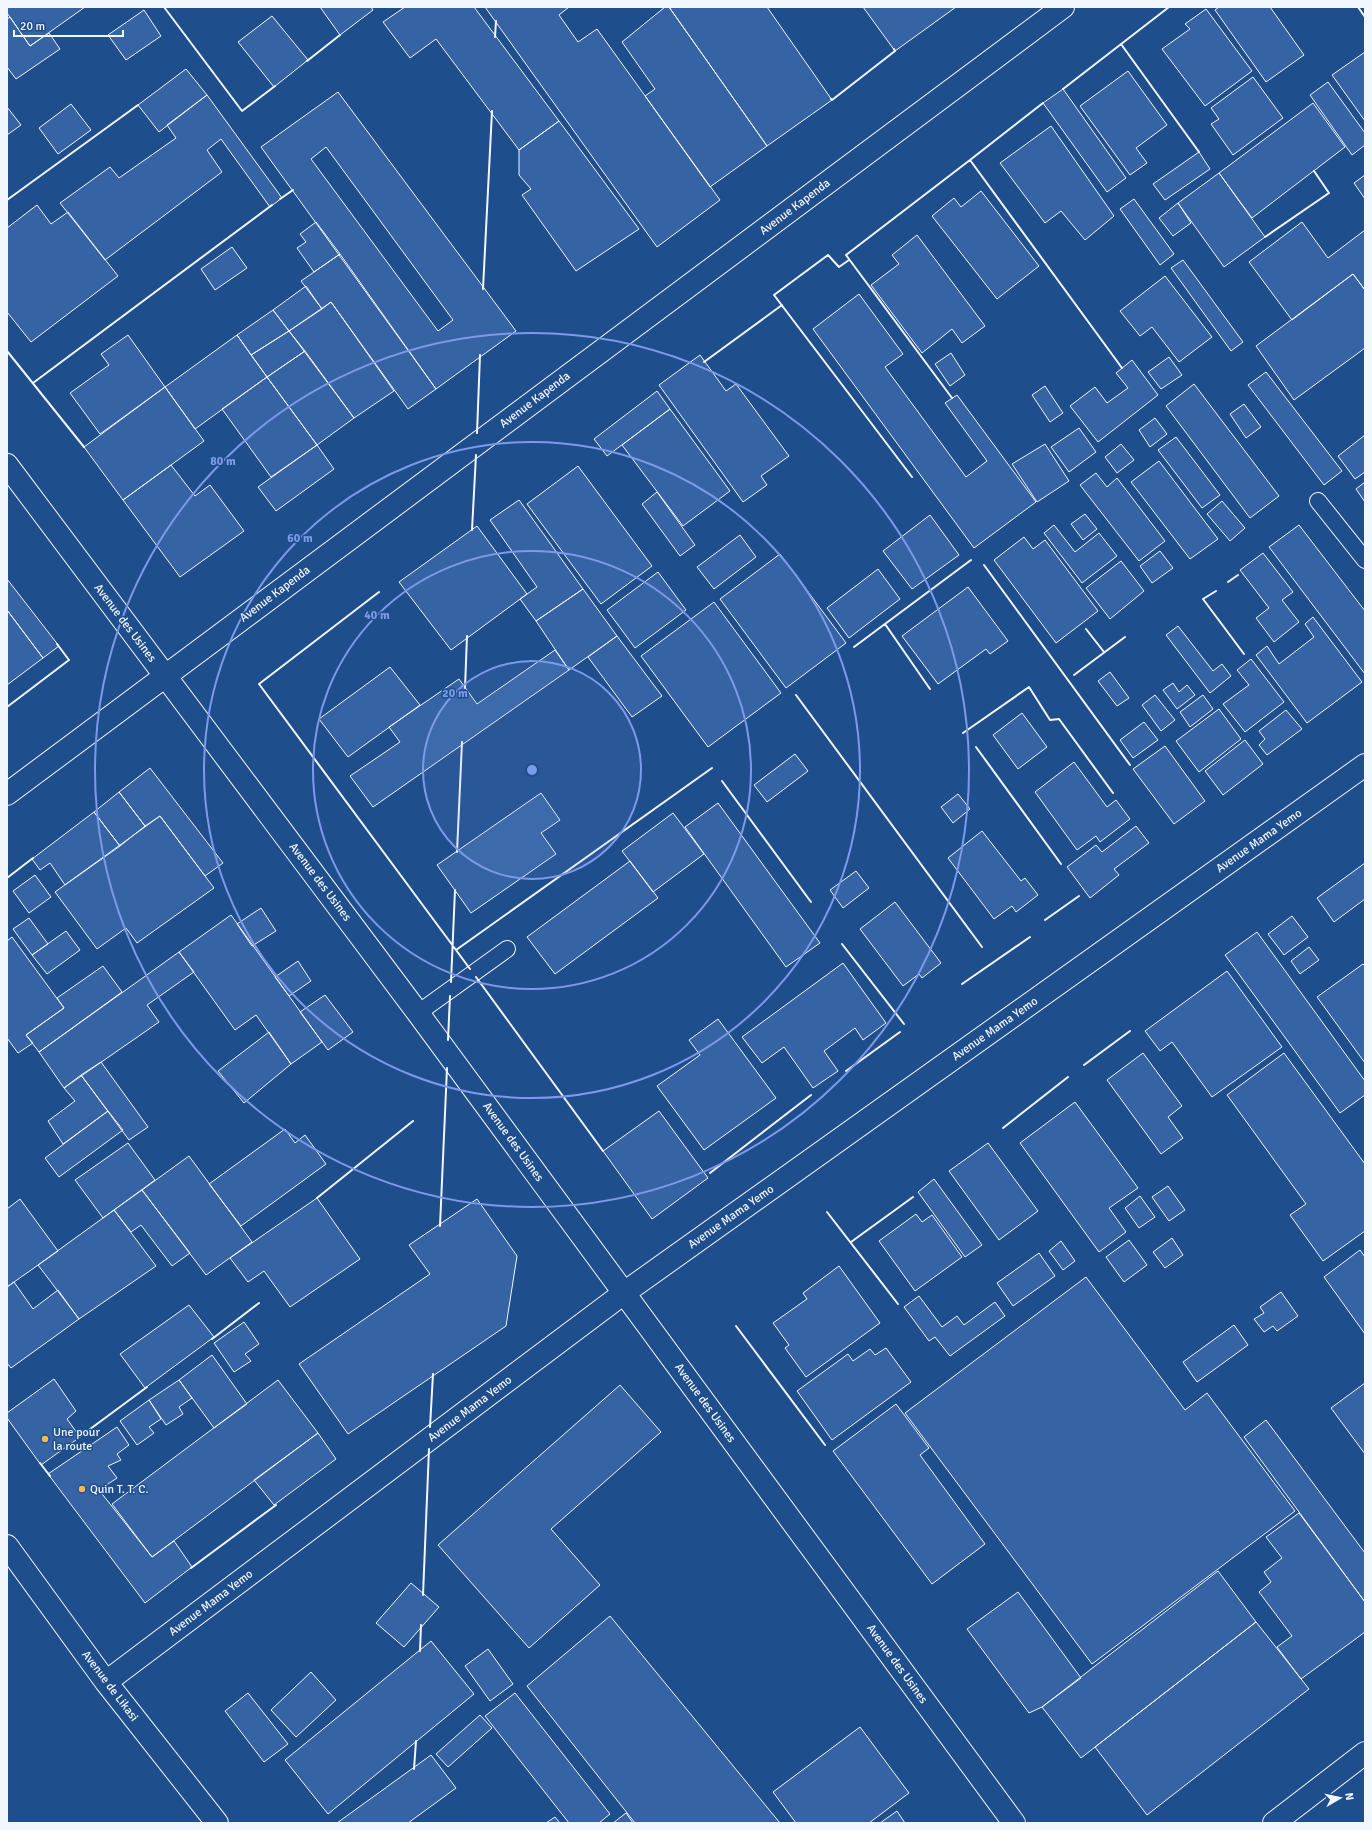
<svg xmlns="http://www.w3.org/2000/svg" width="1372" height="1830" viewBox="0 0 1372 1830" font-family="Signika,sans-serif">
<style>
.building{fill:#3563a3;stroke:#f2f6ff;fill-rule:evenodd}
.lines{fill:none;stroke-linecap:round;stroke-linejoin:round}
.service-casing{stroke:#f2f6ff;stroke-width:18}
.minor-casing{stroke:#f2f6ff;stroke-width:24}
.secondary-casing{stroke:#f2f6ff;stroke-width:24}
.service{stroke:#1f4e8c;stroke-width:16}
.minor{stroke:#1f4e8c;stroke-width:22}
.secondary{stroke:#1f4e8c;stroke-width:22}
.wall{stroke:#f2f6ff;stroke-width:2}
.ring{fill:none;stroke:#7d9aea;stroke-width:2}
.poi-dot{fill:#ffb74d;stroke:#1f4e8c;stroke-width:1.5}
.labels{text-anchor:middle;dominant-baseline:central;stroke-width:3;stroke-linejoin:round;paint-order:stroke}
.street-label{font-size:12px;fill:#f2f6ff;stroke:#1f4e8c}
.poi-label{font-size:12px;fill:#f2f6ff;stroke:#1f4e8c;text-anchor:start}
.centre{fill:#7d9aea;stroke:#1f4e8c;stroke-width:2}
.ring-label{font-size:12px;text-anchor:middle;font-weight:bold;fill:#7d9aea;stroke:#1f4e8c;stroke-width:3;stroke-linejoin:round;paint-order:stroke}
</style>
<rect width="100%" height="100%" fill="#1f4e8c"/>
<path class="building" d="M7,7H85L30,46L7,13Z
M320,7H371L373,10L340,35Z
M405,7H474L559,121L519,150L436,39L410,58L383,22Z
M485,7H569L559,15L578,42L597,29L720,200L657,247Z
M665,7H669L767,146L710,187L645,96L655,89L622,42Z
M669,7H767L832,100L767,146Z
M863,7H956L895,51Z
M1219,7H1270L1304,55L1266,82L1215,10Z
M1206,9L1252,71L1205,106L1162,49L1190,29L1185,24Z
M144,10L161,36L126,60L108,35Z
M272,16L308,60L274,87L238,42Z
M10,17L30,46L49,33L60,49L16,79L7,67V19Z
M1365,52V121L1332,75Z
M186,69L207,95L159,132L138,105Z
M1128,71L1167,125L1136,148L1147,163L1130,175L1080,106Z
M1253,77L1283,118L1233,155L1211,124L1219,119L1211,108Z
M1328,82L1365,133V145L1352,155L1310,95Z
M1063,89L1126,178L1107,192L1043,103Z
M338,92L516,331L436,389L261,147ZM326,147L453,320L438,331L311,159Z
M207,95L282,198L270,207L221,139L207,150L222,172L105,260L60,203L110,167L119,178L176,138L167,125Z
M1313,103L1345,147L1252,218L1219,173Z
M71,104L91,130L58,154L39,128Z
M7,107L21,125L7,135Z
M559,121L639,229L576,271L522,195L531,189L519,175V150Z
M1051,126L1114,216L1085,240L1061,211L1045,223L1000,163Z
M1199,152L1210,169L1165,200L1153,184Z
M1219,173L1265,237L1224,267L1178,203Z
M1365,175V199L1354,183Z
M981,191L1039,266L997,299L932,216L954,198L961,207Z
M1134,199L1174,254L1160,265L1120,209Z
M1178,203L1191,223L1173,236L1159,218Z
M37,205L51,224L68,212L118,276L31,342L7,312V228Z
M316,222L340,254L314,272L297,248L306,242L300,234Z
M1302,222L1328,258L1365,230V290L1353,274L1292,320L1249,262Z
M917,235L985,326L962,343L952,329L922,353L871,285L899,264L892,255Z
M232,247L247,268L215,290L201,269Z
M340,254L436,389L408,409L331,302L322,309L301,281Z
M1183,260L1243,342L1231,351L1171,268Z
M1353,274L1365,290V348L1294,400L1256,346Z
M1165,276L1212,337L1179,362L1152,327L1140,336L1120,311Z
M306,286L322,309L289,331L273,310Z
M859,294L903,354L885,367L966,477L987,461L945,403L957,395L1036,502L974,548L813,329Z
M331,302L394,391L354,418L289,331Z
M273,310L289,331L251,355L237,335Z
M289,331L305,351L267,377L251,355Z
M128,335L165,387L100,434L70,393L109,365L101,354Z
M237,335L267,377L195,429L165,387Z
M305,351L354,418L317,445L267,377Z
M951,353L965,375L950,386L935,364Z
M700,355L726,391L736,384L789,456L761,476L767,485L743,502L659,385Z
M1169,357L1182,375L1161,389L1148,372Z
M1132,360L1158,395L1098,442L1070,406L1095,387L1107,403L1128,388L1116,373Z
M1266,372L1342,471L1324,485L1248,385Z
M267,377L317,445L271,477L222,409Z
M1194,384L1279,496L1250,518L1166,406Z
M1045,386L1063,413L1050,422L1032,395Z
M165,387L204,441L123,500L84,447Z
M657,391L670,409L607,456L594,439Z
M1244,404L1261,427L1246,438L1230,414Z
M670,409L730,491L683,526L622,445Z
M1155,418L1167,434L1150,447L1139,430Z
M1079,428L1096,452L1069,472L1051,447Z
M1365,435V472L1355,479L1338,456Z
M1176,437L1220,495L1202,508L1158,450Z
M1045,444L1069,481L1037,502L1012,464Z
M1121,444L1134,460L1117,473L1105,457Z
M317,445L334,469L276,511L258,487Z
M1159,461L1218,539L1190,559L1131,482Z
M171,465L195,496L210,485L244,531L180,577L123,500Z
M578,466L652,566L601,604L527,504Z
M1096,473L1107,487L1117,478L1165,541L1139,561L1080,485Z
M1365,482V502L1356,489Z
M657,492L695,545L680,556L642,504Z
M519,500L583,589L536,621L520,599L537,587L490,520Z
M1222,501L1245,528L1230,541L1207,514Z
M1085,514L1097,529L1083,540L1071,524Z
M930,515L959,555L912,589L883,551Z
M1054,525L1075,552L1099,533L1117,556L1082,583L1044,533Z
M1299,525L1365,611V674L1269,547Z
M477,526L527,594L451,650L399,582Z
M740,535L756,557L714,589L697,567Z
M1024,537L1033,549L1045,540L1098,611L1056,643L994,560Z
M1160,551L1173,568L1152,583L1140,566Z
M1263,553L1293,592L1282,600L1299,622L1274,642L1256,618L1269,608L1240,570Z
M780,554L846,643L786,688L720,599Z
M1121,561L1144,591L1110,619L1086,588Z
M878,569L900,599L849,638L827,608Z
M658,572L686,610L635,648L607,610Z
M7,579L59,646L43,658L7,610Z
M968,587L1008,641L990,654L986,649L938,684L902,636Z
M583,589L617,636L569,670L536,621Z
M714,602L781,693L708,747L641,656Z
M7,610L43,658L7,685Z
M1313,617L1362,682L1307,723L1256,655L1267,646L1279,664L1314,637L1305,624Z
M1178,626L1213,671L1222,664L1231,676L1210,693L1166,635Z
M617,636L662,696L632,717L588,657Z
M555,650L569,670L373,807L350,776L400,742L389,727L459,679L477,704Z
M1251,659L1284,702L1245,732L1223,704L1249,685L1237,670Z
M390,667L420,705L348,757L319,719Z
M1110,672L1129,698L1117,706L1098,681Z
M1173,683L1179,692L1187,685L1195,695L1177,709L1163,690Z
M1155,695L1175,720L1161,731L1142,705Z
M1203,695L1213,709L1190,727L1180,712Z
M1219,709L1241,739L1199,772L1176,741Z
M1286,710L1302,729L1267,755L1259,745L1265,739L1259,731Z
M1022,713L1047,747L1018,769L993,735Z
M1144,722L1158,740L1133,758L1120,740Z
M1245,740L1263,764L1223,795L1205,771Z
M1165,746L1205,801L1174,824L1133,769Z
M795,754L808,771L767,802L754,785Z
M1074,762L1107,807L1116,800L1130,819L1100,842L1096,836L1077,850L1035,792Z
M150,768L223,863L205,876L160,816L145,826L119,792Z
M119,792L145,826L120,846L94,812Z
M541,793L560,820L541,833L556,854L471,913L437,865Z
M958,794L970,809L953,823L941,807Z
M718,803L820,943L786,967L685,827Z
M94,812L120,846L65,885L50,863L40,870L32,859Z
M673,813L704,854L653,892L622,851Z
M160,816L214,888L137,943L126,928L97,949L55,892Z
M1136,826L1149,843L1114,869L1119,875L1090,898L1067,867L1096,845L1102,852Z
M982,831L1021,881L1025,878L1038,895L1016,912L1012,906L994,919L948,858Z
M630,861L658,898L555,974L527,937Z
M1365,863V899L1334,922L1317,898Z
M856,871L869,888L843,908L830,890Z
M35,875L51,897L29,913L13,891Z
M895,902L941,963L922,978L919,974L903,986L860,929Z
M261,908L276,931L252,946L237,924Z
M231,915L322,1042L291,1064L256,1015L235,1030L179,952Z
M1292,916L1308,937L1284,955L1268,934Z
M29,918L48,944L32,955L13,929Z
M66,931L80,950L47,974L32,955Z
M1257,932L1365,1081V1095L1340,1113L1225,955Z
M12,937L64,1008L26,1035L33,1043L18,1053L7,1038V941Z
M1309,947L1319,960L1300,974L1291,961Z
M179,952L194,972L147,1005L159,1022L64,1088L39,1052Z
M298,961L311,981L289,996L275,977Z
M843,963L886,1023L863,1040L855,1028L824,1051L838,1071L813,1088L784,1047L762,1063L742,1037Z
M1363,964L1365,966V1063L1317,997Z
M103,966L122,992L39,1052L26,1035L64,1008L57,998Z
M1227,971L1282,1047L1212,1097L1172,1042L1160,1051L1145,1031Z
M325,995L353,1032L328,1050L300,1012Z
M718,1019L776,1098L704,1150L657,1086L700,1055L689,1040Z
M269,1032L291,1064L244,1103L218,1071Z
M1143,1053L1182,1106L1168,1117L1183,1138L1161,1154L1107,1080Z
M1284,1053L1365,1164V1231L1323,1261L1290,1215L1306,1204L1227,1095Z
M101,1062L148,1127L129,1140L81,1075Z
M81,1075L108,1111L63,1144L48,1121L75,1101L64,1088Z
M1075,1102L1138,1188L1109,1208L1126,1232L1099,1252L1020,1143Z
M108,1111L123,1130L59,1177L45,1158Z
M659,1111L708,1178L652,1219L603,1151Z
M285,1129L295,1143L305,1135L326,1164L241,1226L209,1184Z
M128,1143L155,1180L103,1218L75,1180Z
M988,1143L1038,1211L999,1240L949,1171Z
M189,1156L252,1242L206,1275L142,1190Z
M934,1179L982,1245L965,1257L918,1192Z
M1168,1186L1185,1210L1169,1221L1152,1197Z
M142,1190L190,1253L172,1266L141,1225L131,1232L114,1210Z
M1140,1196L1155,1217L1139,1228L1125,1208Z
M317,1198L360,1259L290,1307L264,1271L248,1282L230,1258Z
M20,1199L58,1251L7,1287V1209Z
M477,1199L517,1256L506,1326L348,1434L299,1364L430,1274L409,1245Z
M114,1210L156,1266L79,1319L38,1265Z
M916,1214L922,1222L932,1215L962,1257L915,1291L879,1241Z
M1172,1238L1183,1255L1165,1268L1153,1252Z
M1129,1240L1147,1265L1124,1282L1106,1257Z
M1061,1241L1075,1261L1063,1270L1049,1251Z
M1360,1250L1365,1257V1334L1324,1277Z
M1039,1253L1055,1276L1013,1306L997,1283Z
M839,1266L880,1323L806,1377L785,1348L789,1345L773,1323L807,1299L803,1293Z
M1086,1277L1185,1410L1207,1393L1295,1511L1092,1664L905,1413Z
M14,1282L33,1309L58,1290L79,1319L11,1368L7,1363V1287Z
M1281,1292L1298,1316L1277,1331L1273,1326L1264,1332L1254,1319L1264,1313L1260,1307Z
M919,1296L942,1327L957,1316L964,1325L995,1302L1005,1316L950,1356L935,1337L929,1341L904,1307Z
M189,1305L214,1337L145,1388L120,1354Z
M244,1322L259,1344L245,1354L251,1361L234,1372L214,1343Z
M1234,1325L1248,1345L1197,1382L1183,1362Z
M886,1348L911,1382L832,1440L797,1391L848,1354L853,1361L870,1349L875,1355Z
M212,1355L247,1404L214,1428L179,1380Z
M54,1379L76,1411L67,1419L80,1437L41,1465L7,1418V1413Z
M179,1380L192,1398L179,1407L183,1414L166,1425L149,1400Z
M278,1380L318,1433L152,1557L112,1504Z
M1365,1383V1454L1331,1408Z
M620,1385L661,1432L551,1529L600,1585L529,1648L438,1545Z
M149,1400L161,1419L149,1427L154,1433L137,1445L120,1421Z
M896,1404L929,1448L920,1455L985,1544L932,1584L833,1451Z
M1266,1420L1365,1553V1602L1244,1437Z
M117,1427L129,1445L117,1454L121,1460L108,1466L117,1478L99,1490L152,1557L174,1541L192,1567L145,1603L48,1474Z
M318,1433L336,1459L274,1505L254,1480Z
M1299,1513L1365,1602V1632L1301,1679L1277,1647L1292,1636L1259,1592L1271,1582L1264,1572L1282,1558L1266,1537Z
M1218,1571L1256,1622L1081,1758L1042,1707Z
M411,1583L439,1607L404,1647L376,1623Z
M1018,1592L1081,1678L1042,1707L1029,1713L967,1629Z
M610,1616L780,1823H635L527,1686Z
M1256,1622L1309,1689L1147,1815L1095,1747Z
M431,1641L474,1694L328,1814L285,1760Z
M488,1649L513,1684L490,1701L465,1666Z
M311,1672L336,1700L296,1737L271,1710Z
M248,1693L288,1744L264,1762L225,1711Z
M515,1693L610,1814L599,1823H569L485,1716Z
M480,1715L492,1728L448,1767L436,1754Z
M860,1727L909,1793L869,1823H796L773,1792Z
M431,1755L456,1788L408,1823H337Z
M897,1811L905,1823H880Z
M626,1813L633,1823H613Z
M555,1817L560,1823H546Z"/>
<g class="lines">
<g class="service-casing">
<path id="service" d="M1318,501L1365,560
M418,1013L507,949"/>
</g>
<g class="minor-casing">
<path id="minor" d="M7,465L418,1013L1014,1823
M7,794L1063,7"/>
</g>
<g class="secondary-casing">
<path id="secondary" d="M7,1546L106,1682L217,1823
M106,1682L624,1293L1365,765
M1274,1823L1365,1753"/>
</g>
<use href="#service" class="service"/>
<use href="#minor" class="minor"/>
<use href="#secondary" class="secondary"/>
<path class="wall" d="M164,7L242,111L275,86
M1358,7L1365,17
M495,37L496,21
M1121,44L1199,152
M307,61L340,35
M1063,89L1169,7
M831,99L832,100L895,51L894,49
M1043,103L970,160L1122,368
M280,199L293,190
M7,200L138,105
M1265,237L1329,193L1314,171
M849,260L839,267L828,255L774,295L912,477
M483,289L492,111
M7,351L84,447
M704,362L782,305
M33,383L272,205
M952,398L846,255L970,160
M477,433L480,355
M472,530L476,455
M984,565L1130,765
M1228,582L1238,575
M1216,591L1203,599L1244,654
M379,592L259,684L456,950
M885,624L930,689
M1086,629L1104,652
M854,647L971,560
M1074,675L1125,637
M465,688L467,636
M796,695L982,947
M7,707L69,660L57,644
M963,733L1029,687L1050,720L1059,719L1113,793
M976,747L1061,864
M722,781L811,902
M457,852L462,742
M7,878L33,858
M1045,920L1079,896
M842,944L904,1024
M470,969L456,950L712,768
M476,977L603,1151
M451,982L455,890
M962,984L1030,937
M448,1040L450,996
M1084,1065L1130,1031
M846,1071L900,1032
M1003,1128L1068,1077
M710,1173L811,1095
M317,1198L413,1121
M827,1212L898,1304
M440,1226L447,1068
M851,1242L913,1197
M736,1326L825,1445
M212,1339L259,1303
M430,1427L433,1374
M78,1438L147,1387
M40,1463L50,1476
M191,1568L276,1505
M423,1595L429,1449
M420,1651L421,1625
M414,1769L416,1741"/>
</g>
<circle cx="532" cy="770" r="109" fill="#7d9aea" fill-opacity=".12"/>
<g class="ring">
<circle cx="532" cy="770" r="109"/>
<circle cx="532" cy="770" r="219"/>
<circle cx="532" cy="770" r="328"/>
<circle cx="532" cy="770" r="437"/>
</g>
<g class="poi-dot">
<circle cx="45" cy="1439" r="4"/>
<circle cx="82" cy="1489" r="4"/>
</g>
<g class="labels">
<g class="street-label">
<text transform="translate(795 207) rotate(-37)">Avenue Kapenda</text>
<text transform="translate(535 400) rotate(-37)">Avenue Kapenda</text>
<text transform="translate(275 594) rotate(-37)">Avenue Kapenda</text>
<text transform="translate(125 623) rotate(53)">Avenue des Usines</text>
<text transform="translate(1259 841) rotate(-35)">Avenue Mama Yemo</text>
<text transform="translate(320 882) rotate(53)">Avenue des Usines</text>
<text transform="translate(995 1029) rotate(-35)">Avenue Mama Yemo</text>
<text transform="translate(513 1142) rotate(54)">Avenue des Usines</text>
<text transform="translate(731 1217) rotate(-35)">Avenue Mama Yemo</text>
<text transform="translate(705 1403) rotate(54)">Avenue des Usines</text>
<text transform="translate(470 1409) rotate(-37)">Avenue Mama Yemo</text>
<text transform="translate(211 1603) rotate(-37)">Avenue Mama Yemo</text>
<text transform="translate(897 1664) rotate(54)">Avenue des Usines</text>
<text transform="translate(110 1686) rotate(53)">Avenue de Likasi</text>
</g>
<g class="poi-label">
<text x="53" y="1432">Une pour<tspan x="53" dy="14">la route</tspan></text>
<text x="90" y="1489">Quin T. T. C.</text>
</g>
</g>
<circle cx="532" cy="770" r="6" class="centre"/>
<g class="ring-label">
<text x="223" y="465">80 m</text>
<text x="300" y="542">60 m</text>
<text x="377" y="619">40 m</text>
<text x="455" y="697">20 m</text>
</g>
<rect width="1372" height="1830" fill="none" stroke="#f2f6ff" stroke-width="16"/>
<g transform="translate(1340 1798) rotate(81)" stroke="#1f4e8c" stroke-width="3" paint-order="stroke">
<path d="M0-3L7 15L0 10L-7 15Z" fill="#f2f6ff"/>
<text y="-6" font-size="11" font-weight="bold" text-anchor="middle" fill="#f2f6ff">N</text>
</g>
<path d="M14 30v6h109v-6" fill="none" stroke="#f2f6ff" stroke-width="2"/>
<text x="20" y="30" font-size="12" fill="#f2f6ff" stroke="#1f4e8c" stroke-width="3" paint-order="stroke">20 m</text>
</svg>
